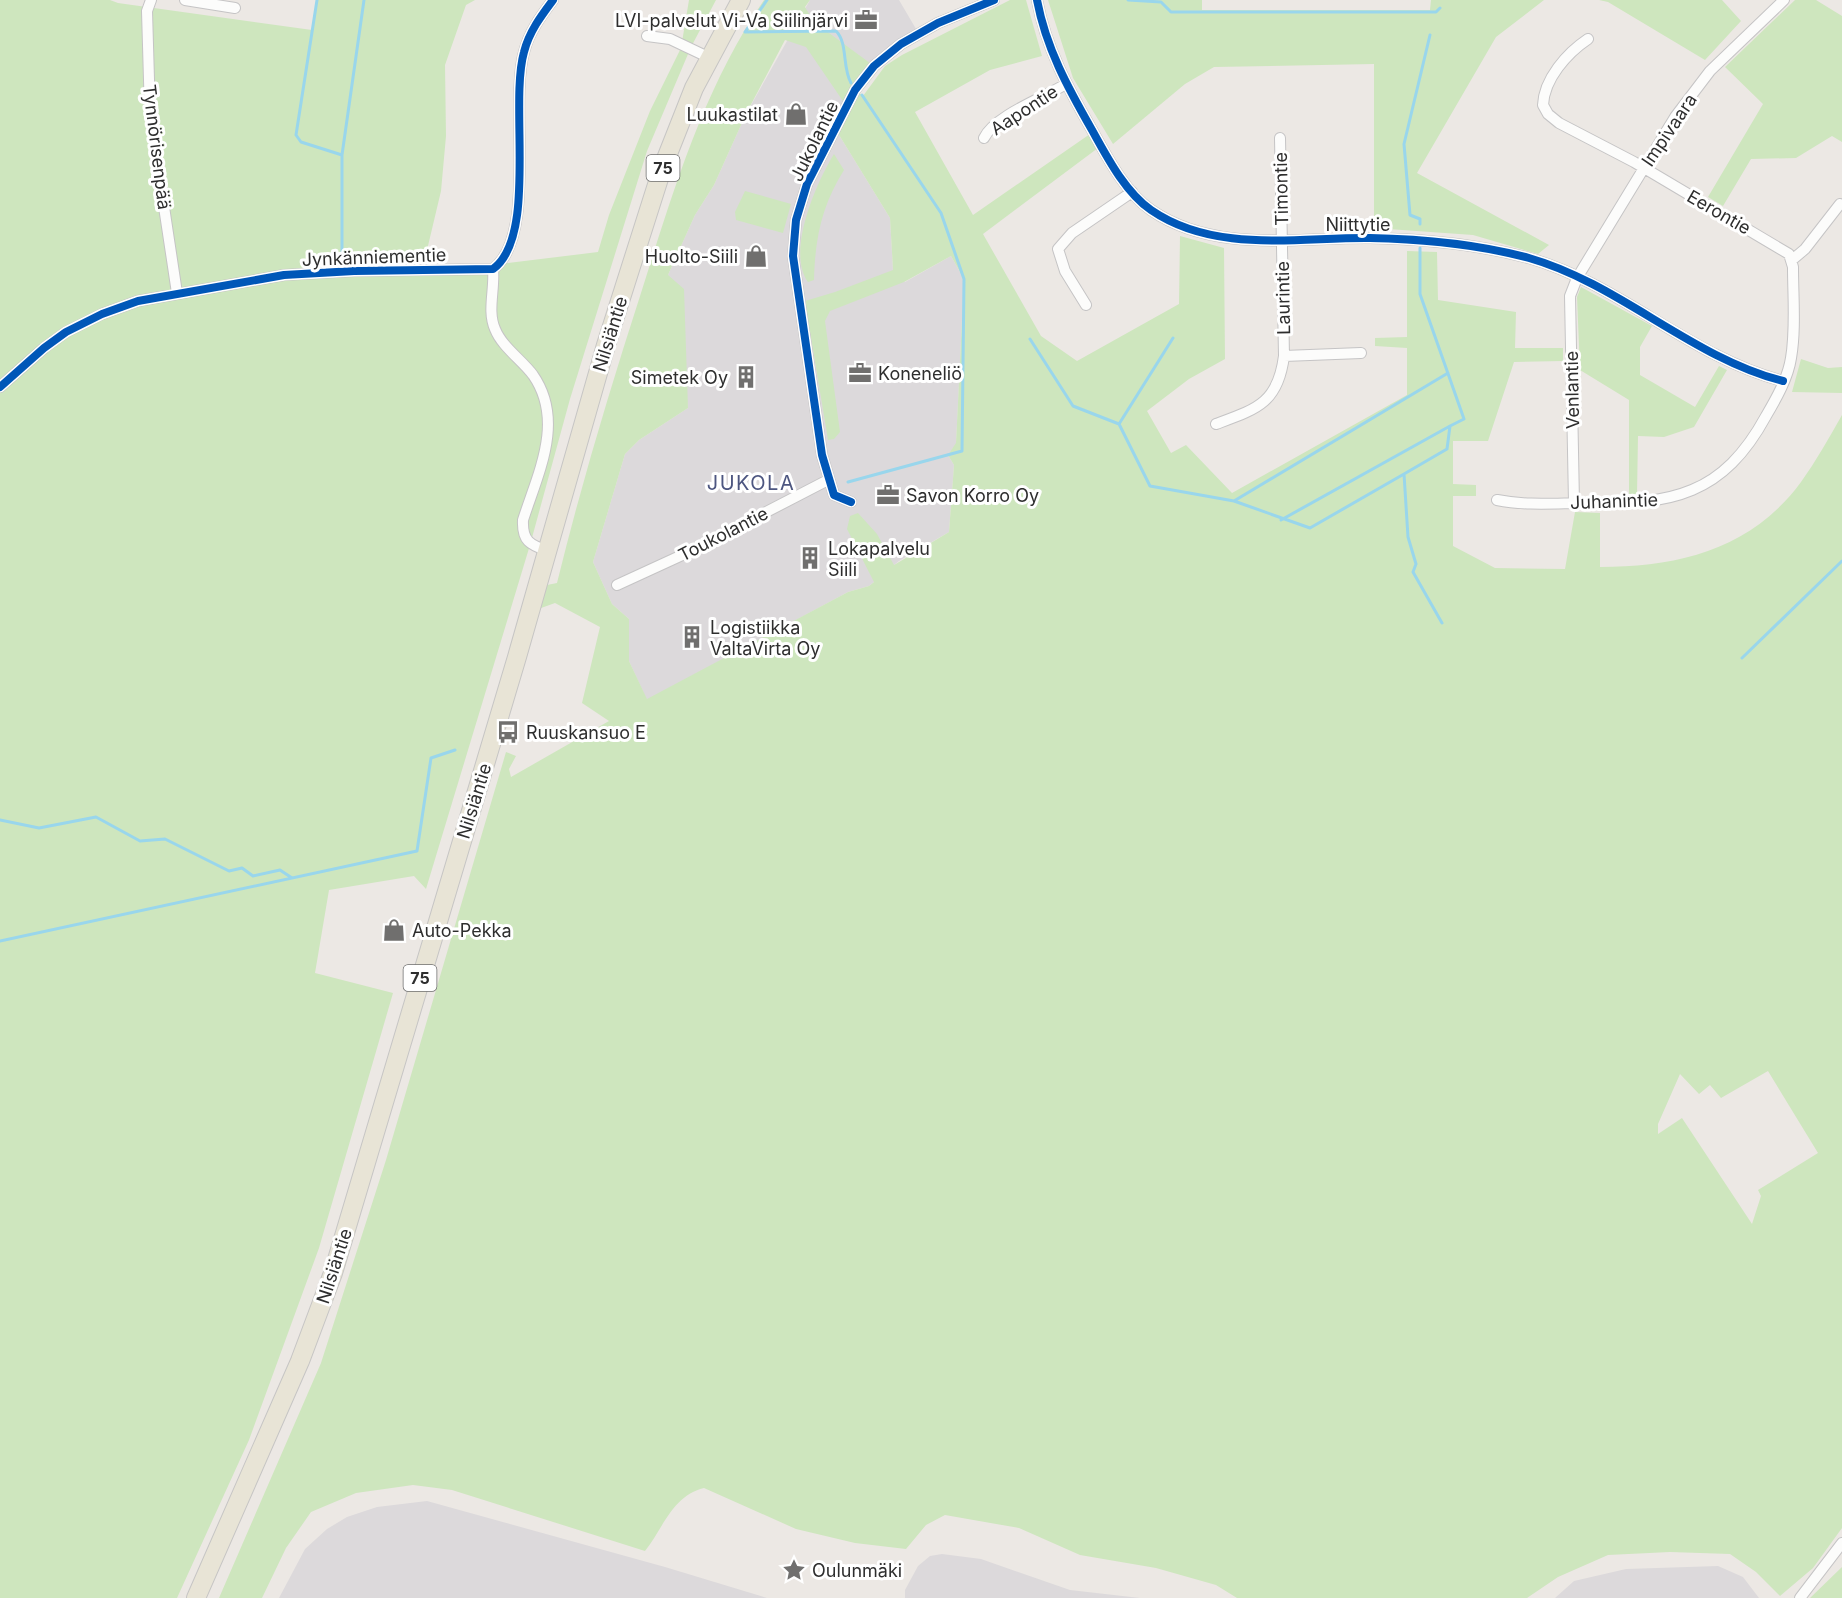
<svg xmlns="http://www.w3.org/2000/svg" width="1842" height="1598" viewBox="0 0 1842 1598" font-family="Inter,sans-serif">
<style>
.industrial{fill:#dcd9db}
.green{fill:#cee6be;fill-rule:evenodd}
.lines{fill:none;stroke-linecap:round;stroke-linejoin:round}
.stream{stroke:#99d6ec;stroke-width:3}
.minor-casing{stroke:#c5c4c5;stroke-width:12}
.primary-casing{stroke:#c6c5c4;stroke-width:20}
.minor{stroke:#fcfcfb;stroke-width:10}
.primary{stroke:#e8e4d6;stroke-width:18}
.cycleway-casing{stroke:#fff;stroke-width:11}
.cycleway{stroke:#0057b8;stroke-width:8}
.labels{text-anchor:middle;dominant-baseline:central;stroke-width:6;stroke-linejoin:round;paint-order:stroke}
.shield{fill:#fff;stroke:#6d6d6d;stroke-width:1.5}
.shield-label{font-size:16px;font-weight:bold;fill:#2e2e2e}
.poi-label{font-size:18px;fill:#2e2e2e;stroke:#fff;text-anchor:start}
.street-label{font-size:18px;fill:#2e2e2e;stroke:#fff}
.neighbourhood-label{font-size:20px;letter-spacing:1.5px;fill:#4d5680;stroke:#fff}
</style>
<rect width="100%" height="100%" fill="#ece8e4"/>
<path class="industrial" d="M810,0H899L919,34L874,66L836,130L890,218L893,270L905,282L951,256L964,279L956,444L948,455L954,465L949,532L899,561L869,586L848,592L647,700L629,661V619L612,604L593,562L625,454L639,440L688,408L668,275L695,215L714,185L746,114Z
M427,1501L665,1567L767,1598H279L305,1549L327,1529L347,1517L377,1507Z
M942,1554L981,1559L1070,1590L1140,1598H905V1590L918,1566L930,1556Z
M1718,1566L1743,1577L1759,1598H1555L1574,1581L1626,1569Z"/>
<path class="green" d="M0,0H110L118,3L312,30L317,0H475L466,5L445,65L446,136L441,191L423,267L258,281L452,270L598,252L609,215L650,111L681,48L689,0H716L691,47L647,151L570,399L530,545L426,889L414,876L329,890L315,973L393,993L319,1248L249,1440L177,1598H0Z
M764,0H810L805,7L814,22L874,66L856,90L863,96L885,66L902,55L1010,0H1026L1042,56L990,70L915,112L973,215L1090,134L1098,148L983,234L1041,336L1077,361L1179,304L1180,236L1224,248L1225,359L1189,379L1147,411L1171,453L1186,445L1232,493L1407,395V348L1375,346V338L1407,337V251L1437,252L1438,300L1516,312L1515,348H1563V361L1514,362L1488,441H1453V484L1476,485V496H1453V546L1495,568L1565,569L1575,512L1600,513V567C1679,567 1752,549 1801,482C1816,461 1829,438 1842,415V1528L1813,1568L1780,1596L1756,1572L1730,1554L1670,1552L1608,1555L1558,1577L1527,1598H1237L1216,1585L1156,1568L1080,1555L1019,1528L945,1515L926,1525L906,1549L855,1543L796,1529L704,1488C672,1496 664,1527 645,1551L452,1490L413,1485L356,1493L311,1512L286,1548L262,1598H219L321,1363L386,1160L506,752L516,756L509,769L511,777L609,721L582,703L600,627L555,603L530,612L537,587L557,583C581,485 610,389 641,293C673,192 703,89 764,0ZM785,40L806,47L847,107L836,130L890,218L893,270L835,292L805,301L828,440L834,439L840,432L825,321L830,311L904,282L951,256L964,279L956,443L948,455L954,465L949,532L894,565L877,534L858,513L850,516L847,529L874,582L869,586L848,592L647,699L629,661V619L612,604L593,562L625,454L639,440L688,408L684,289L668,275L695,215L714,185L746,114ZM1768,1071L1818,1153L1758,1190L1761,1196L1752,1224L1682,1118L1658,1134V1124L1680,1074L1699,1094L1710,1085L1721,1098Z
M1048,0H1202V10H1430L1431,0H1544L1496,37L1417,173L1549,245L1538,254L1473,235L1374,228V64L1214,67L1185,84L1113,144L1073,78Z
M1599,0H1722L1741,21L1705,60L1608,2Z
M1795,0H1816L1842,16V142L1832,136L1796,158L1751,159L1723,206L1708,197L1763,104L1725,67Z
M834,154L844,170C822,205 815,238 814,280L808,282C786,252 816,183 834,154Z
M745,191L791,204L783,233L736,220L735,212Z
M1581,287L1652,326L1640,347V375L1695,407L1719,366L1727,370L1694,427L1664,437L1638,436L1637,495L1629,496V400L1580,370L1577,297Z
M1801,359L1828,368L1842,367V393L1792,392Z
M1842,1567V1598H1810Z"/>
<g class="lines">
<path class="stream" d="M317,0L296,135L301,142L342,155V267
M1128,0L1161,2L1171,12H1436L1440,8
M745,32L836,31C848,43 842,67 851,83
M745,32L767,0
M342,155L364,0
M1420,224V219L1410,215L1404,144L1430,35
M1420,248V294L1464,419L1450,426L1447,449L1404,474L1408,537L1416,564L1413,572L1442,623
M1173,338L1119,424L1150,486L1234,501L1448,373
M1030,339L1073,406L1119,424
M848,482L962,451L964,279L941,213L862,95
M1234,501L1310,528L1404,474
M1281,520L1450,426
M1742,658L1842,561
M0,820L39,828L96,817L140,841L165,839L229,871L242,868L253,876L280,870L292,878
M0,941L417,851L431,758L455,750"/>
<g class="minor-casing">
<path id="minor" d="M151,0L147,11L150,114L177,293
M185,0L235,8
M1037,0C1046,48 1068,88 1092,130C1107,157 1125,192 1151,210C1215,254 1298,237 1370,238C1423,239 1477,244 1529,258C1620,284 1692,358 1783,381
M647,36L670,39L710,58
M984,138C994,116 1045,97 1066,84
M1792,260L1805,249L1840,204
M493,269C495,289 487,311 495,329C502,347 522,360 533,375C565,421 538,473 523,520C522,541 530,545 548,551
M1086,305L1065,271L1058,249L1072,233L1132,192
M1284,356L1361,353
M0,387L44,348L66,332L102,314L138,301L284,275L354,271L493,269C538,236 509,105 524,52C529,32 541,16 553,0
M1216,424C1257,409 1278,403 1284,356L1280,138
M1497,500C1527,506 1557,503 1587,503C1672,505 1723,495 1766,416C1776,399 1788,378 1791,358C1796,329 1793,297 1793,267L1789,254L1634,162L1559,123L1548,114L1543,105C1544,79 1567,53 1588,39
M851,502L834,495L822,455L793,256L796,220L807,184L855,90L874,66L901,44L938,23L994,0
M1574,503L1570,296L1577,278L1675,117L1710,71L1784,0
M617,585L691,551L828,480
M1800,1598L1842,1543"/>
</g>
<g class="primary-casing">
<path id="primary" d="M196,1598L300,1361L333,1273L517,657L606,345L662,169L694,88L741,0"/>
</g>
<use href="#minor" class="minor"/>
<use href="#primary" class="primary"/>
<g class="cycleway-casing">
<path id="cycleway" d="M1037,0C1046,48 1068,88 1092,130C1107,157 1125,192 1151,210C1215,254 1298,237 1370,238C1423,239 1477,244 1529,258C1620,284 1692,358 1783,381
M0,387L44,348L66,332L102,314L138,301L284,275L354,271L493,269C538,236 509,105 524,52C529,32 541,16 553,0
M851,502L834,495L822,455L793,256L796,220L807,184L855,90L874,66L901,44L938,23L994,0"/>
</g>
<use href="#cycleway" class="cycleway"/>
</g>
<defs>
<g id="office-bare" transform="scale(1.8)"><path d="M-6-3h4V-5.5h4V-3h4V5H-6ZM-1-4.5V-3h2v-1.5ZM-6 0V1H6V0Z" fill="#706f6e" stroke="#fff" stroke-width="2.5" paint-order="stroke"/></g>
<g id="shop-bare" transform="scale(1.8)"><path d="M-5-2.5h2.3a2.7 3.5 0 0 1 5.4 0H5L5.5 6h-11ZM-1.5-2.5h3a1.5 2.3 0 0 0-3 0Z" fill="#706f6e" stroke="#fff" stroke-width="2.5" paint-order="stroke"/></g>
<g id="building-bare" transform="scale(1.8)"><path d="M-4-6H4V6H1V3H-1V6H-4ZM-2.5-4.3h1.7v1.8h-1.7ZM.8-4.3h1.7v1.8H.8ZM-2.5-1h1.7V.8h-1.7ZM.8-1h1.7V.8H.8Z" fill="#706f6e" stroke="#fff" stroke-width="2.5" paint-order="stroke"/></g>
<g id="bus-bare" transform="scale(1.8)"><path d="M-5-6H5V4H4V6H2V4H-2V6H-4V4H-5ZM-3.5-4V0h7V-4ZM-3.5 1.2v1.5H-2V1.2ZM2 1.2v1.5H3.5V1.2Z" fill="#706f6e" stroke="#fff" stroke-width="2.5" paint-order="stroke"/></g>
<g id="sight-bare" transform="scale(1.8)"><path d="M0-6L1.8-2.2L6-1.7L2.9 1.2L3.7 5.4L0 3.3L-3.7 5.4L-2.9 1.2L-6-1.7L-1.8-2.2Z" fill="#706f6e" stroke="#fff" stroke-width="2.5" paint-order="stroke"/></g>
</defs>
<g fill-rule="evenodd">
<use href="#office-bare" x="866" y="20"/>
<use href="#shop-bare" x="796" y="114"/>
<use href="#shop-bare" x="756" y="256"/>
<use href="#office-bare" x="860" y="373"/>
<use href="#building-bare" x="746" y="377"/>
<use href="#office-bare" x="888" y="495"/>
<use href="#building-bare" x="810" y="558"/>
<use href="#building-bare" x="692" y="637"/>
<use href="#bus-bare" x="508" y="732"/>
<use href="#shop-bare" x="394" y="930"/>
<use href="#sight-bare" x="794" y="1570"/>
</g>
<g class="labels">
<g class="shield">
<rect x="646.5" y="155" width="33" height="26" rx="4.5"/>
<rect x="403.5" y="965" width="33" height="26" rx="4.5"/>
</g>
<g class="shield-label">
<text x="663" y="168">75</text>
<text x="420" y="978">75</text>
</g>
<g class="poi-label">
<text x="848" y="20" text-anchor="end">LVI-palvelut Vi-Va Siilinjärvi</text>
<text x="778" y="114" text-anchor="end">Luukastilat</text>
<text x="738" y="256" text-anchor="end">Huolto-Siili</text>
<text x="878" y="373">Koneneliö</text>
<text x="728" y="377" text-anchor="end">Simetek Oy</text>
<text x="906" y="495">Savon Korro Oy</text>
<text x="828" y="548">Lokapalvelu<tspan x="828" dy="21">Siili</tspan></text>
<text x="710" y="627">Logistiikka<tspan x="710" dy="21">ValtaVirta Oy</tspan></text>
<text x="526" y="732">Ruuskansuo E</text>
<text x="412" y="930">Auto-Pekka</text>
<text x="812" y="1570">Oulunmäki</text>
</g>
<g class="street-label">
<text transform="translate(1024 110) rotate(-33)">Aapontie</text>
<text transform="translate(1669 130) rotate(-56)">Impivaara</text>
<text transform="translate(814 141) rotate(-64)">Jukolantie</text>
<text transform="translate(157 147) rotate(83)">Tynnörisenpää</text>
<text transform="translate(1281 189) rotate(-91)">Timontie</text>
<text transform="translate(1719 212) rotate(30)">Eerontie</text>
<text x="1358" y="224">Niittytie</text>
<text transform="translate(374 257) rotate(-2)">Jynkänniementie</text>
<text transform="translate(1283 298) rotate(-91)">Laurintie</text>
<text transform="translate(610 334) rotate(-73)">Nilsiäntie</text>
<text transform="translate(1572 390) rotate(-91)">Venlantie</text>
<text transform="translate(1614 501) rotate(-2)">Juhanintie</text>
<text transform="translate(723 534) rotate(-27)">Toukolantie</text>
<text transform="translate(474 801) rotate(-73)">Nilsiäntie</text>
<text transform="translate(334 1266) rotate(-72)">Nilsiäntie</text>
</g>
<g class="neighbourhood-label">
<text x="751" y="483">JUKOLA</text>
</g>
</g>
</svg>
